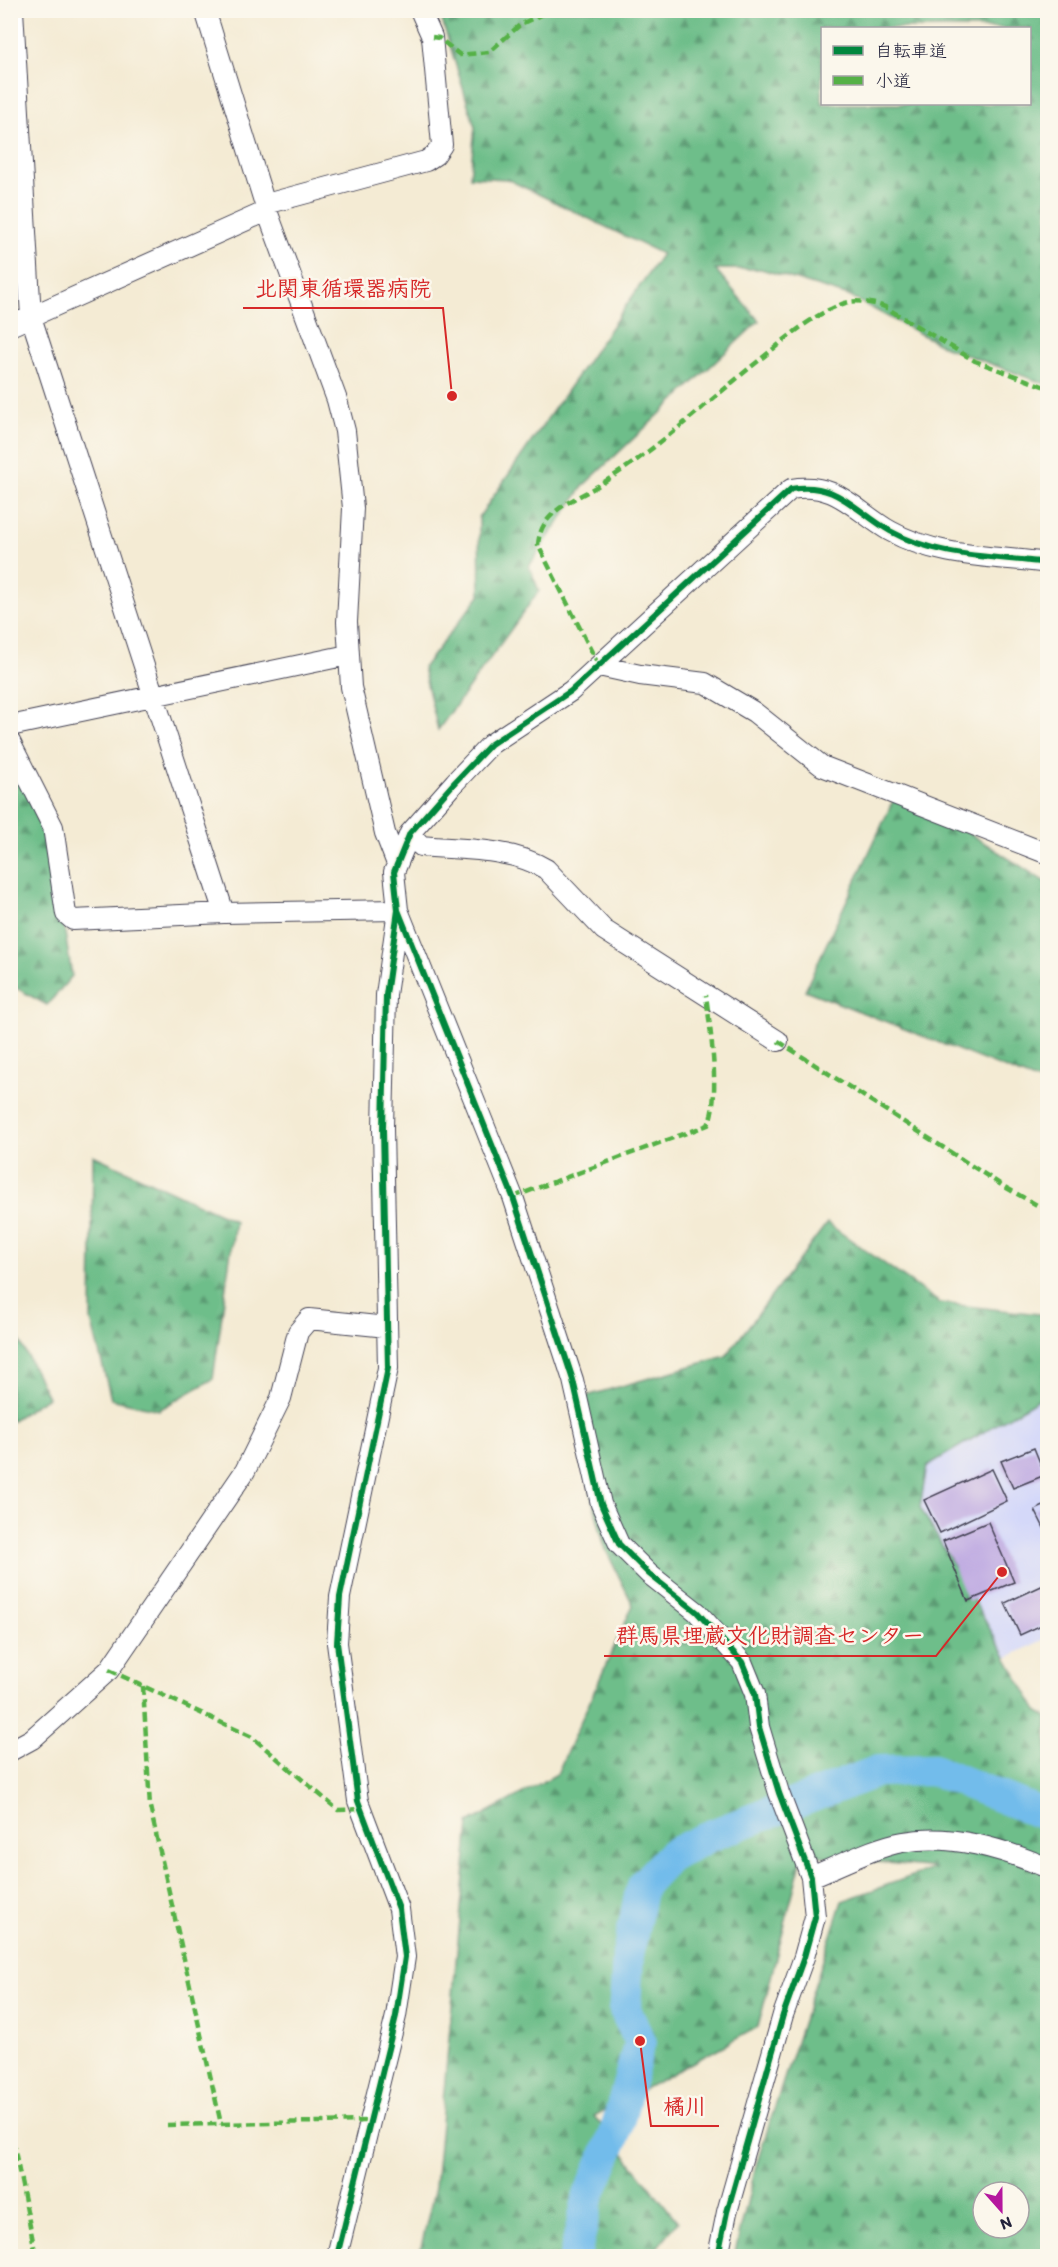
<svg xmlns="http://www.w3.org/2000/svg" width="1058" height="2267" viewBox="0 0 1058 2267" font-family="Itim,'Klee One',sans-serif">
<style>
.built{fill:#d4d8f9}
.forest{fill:url(#forest-firs);stroke:#487062;stroke-width:1.5;fill-rule:evenodd}
.lines{fill:none;stroke-linecap:round;stroke-linejoin:round}
.river{stroke:#72bceb;stroke-width:32}
.building{fill:#c1ade2}
.minor-casing{stroke:#424052;stroke-width:22}
.minor{stroke:#fff;stroke-width:20}
.quiet{stroke:#55b146;stroke-width:4.5;stroke-dasharray:9 4.5;stroke-linecap:butt}
.cycleway-casing{stroke:#fbf7ec;stroke-width:10}
.cycleway{stroke:#00873e;stroke-width:6}
.leader{fill:none;stroke:#d62828;stroke-width:2}
.callout-dot{fill:#d62828;stroke:#fbf7ec;stroke-width:2}
.callout-label{font-size:22px;text-anchor:middle;font-weight:bold;fill:#d62828;stroke:#fbf7ec;stroke-width:5;stroke-linejoin:round;paint-order:stroke}
</style>
<defs>
<pattern id="forest-firs" width="22" height="20" patternUnits="userSpaceOnUse" patternTransform="scale(1.5)"><rect width="22" height="20" fill="#6ebe8a"/><path d="M5 1l3.5 6h-7zM16 11l3.5 6h-7z" fill="#5a9a72"/></pattern>
</defs>
<rect width="100%" height="100%" fill="#fbf7ec"/>
<filter id="ink" filterUnits="userSpaceOnUse"><feTurbulence type="fractalNoise" baseFrequency=".0167" numOctaves="2"/><feDisplacementMap in="SourceGraphic" scale="12" xChannelSelector="R" yChannelSelector="G"/><feConvolveMatrix kernelMatrix="1 2 1 2 8 2 1 2 1" color-interpolation-filters="sRGB"/></filter>
<filter id="wash" filterUnits="userSpaceOnUse"><feTurbulence type="fractalNoise" baseFrequency=".008" numOctaves="4" result="noise"/><feDisplacementMap in="SourceGraphic" scale="24" xChannelSelector="R" yChannelSelector="G"/><feGaussianBlur stdDeviation="1.35" result="paint"/><feColorMatrix in="noise" values="0 0 0 0 0 0 0 0 0 0 0 0 0 0 0 0 0 1.4 0 .05"/><feComposite in="paint" operator="in"/></filter>
<g filter="url(#wash)">
<rect width="100%" height="100%" fill="#f4ebd4"/>
<path class="built" d="M1047,1394V1638L1006,1658L920,1507L927,1466Z"/>
<path class="forest" d="M448,10L1047,11L1048,385L943,346L849,296L761,269H715L759,321L584,485L529,566L539,591L438,730L423,668L480,595L479,517L662,254L507,179L470,177L475,127L442,20ZM822,28H1030V104H822Z
M10,756L48,828L72,976L47,1005L11,985Z
M899,788L1047,883V1085L805,990Z
M93,1155L235,1221L213,1379L159,1410L111,1399L91,1320Z
M827,1223L940,1303L1047,1315V1394L927,1466L920,1507L1037,1711L1047,1717V2256H734L757,2162L842,1901L935,1868L803,1854L758,2027L594,2116L678,2222L650,2256H419L435,2187L469,1823L557,1774L633,1605L605,1548L583,1462L576,1399L726,1356ZM983,2192H1019V2228H983Z
M10,1322L48,1397L11,1421H10Z"/>
<g class="lines">
<path class="river" d="M575,2256L589,2195L615,2134L640,2041L625,2010L628,1954L642,1886L671,1855L712,1835L878,1771L934,1770L1048,1816"/>
</g>
<g id="blocks">
<path class="building" d="M1034,1448L1045,1475L1013,1488L1001,1461Z
M992,1469L1007,1501L940,1533L924,1500Z
M1048,1504V1527L1044,1528L1035,1510Z
M988,1522L1014,1582L968,1601L943,1541Z
M1048,1583V1622L1020,1635L1005,1603Z"/>
</g>
</g>
<g filter="url(#ink)">
<use href="#blocks" fill-opacity="0" stroke="#424052" stroke-width="1.5"/>
<g class="lines">
<g class="minor-casing">
<path id="minor" d="M13,10L31,317L224,913
M205,10L267,211L337,400L345,431L353,508L347,622L351,687L385,833L397,864
M266,204L426,161L435,155L442,145L432,37L420,10
M10,326L267,211
M599,666L640,675L705,683L754,712L822,766L1048,854
M10,726L348,655
M10,742L53,827L66,914L73,920L224,913L398,910
M410,833L421,846C462,850 509,847 546,869L604,930L778,1041
M10,1751L32,1739L109,1670L245,1471L281,1398L298,1332L309,1319L387,1327
M811,1877C839,1866 874,1847 903,1842C951,1833 1003,1849 1048,1868
M337,2256L396,2016L405,1957L399,1909L358,1801L337,1643L340,1597L388,1368L383,1129L386,995L398,910
M718,2256L727,2212L783,2015L804,1957L815,1917L811,1877L779,1793L759,1727L755,1694L742,1662L697,1612L649,1574L619,1544L601,1504L573,1380L513,1197L398,910L394,872L410,833L455,782L491,744L571,691L791,489C836,481 854,510 890,531C938,558 994,556 1048,563"/>
</g>
<use href="#minor" class="minor"/>
<path class="quiet" d="M432,37L439,38L460,55L489,52L521,24L551,10
M599,666L538,545C540,512 572,501 596,487C655,452 708,401 762,358C787,338 813,314 845,303C857,299 873,303 885,307L975,361L1048,388
M778,1041L1003,1186L1037,1205H1048
M513,1197L708,1125C721,1096 710,1028 706,995
M109,1670L252,1737L338,1810L361,1809
M143,1686L150,1807L221,2124
M167,2125L369,2121
M10,2126L36,2256"/>
<g class="cycleway-casing">
<path id="cycleway" d="M337,2256L396,2016L405,1957L399,1909L358,1801L337,1643L340,1597L388,1368L383,1129L386,995L398,910
M718,2256L727,2212L783,2015L804,1957L815,1917L811,1877L779,1793L759,1727L755,1694L742,1662L697,1612L649,1574L619,1544L601,1504L573,1380L513,1197L398,910L394,872L410,833L455,782L491,744L571,691L791,489C836,481 854,510 890,531C938,558 994,556 1048,563"/>
</g>
<use href="#cycleway" class="cycleway"/>
</g>
</g>
<path class="leader" d="M452 396L443 308H243M1002 1572L936 1656H604M640 2041L651 2126H719"/>
<g class="callout-dot">
<circle cx="452" cy="396" r="6"/>
<circle cx="1002" cy="1572" r="6"/>
<circle cx="640" cy="2041" r="6"/>
</g>
<g class="callout-label">
<text x="343" y="296">北関東循環器病院</text>
<text x="770" y="1643">群馬県埋蔵文化財調査センター</text>
<text x="685" y="2114">橘川</text>
</g>
<rect width="1058" height="2267" fill="none" stroke="#fbf7ec" stroke-width="36"/>
<rect x="821" y="27" width="210" height="78" fill="#fbf7ec" stroke="#a4a2a5" stroke-width="1.5"/>
<rect x="833" y="46" width="30" height="9" fill="#00873e" stroke="#a4a2a5" stroke-width="1.5"/>
<text x="875" y="57" font-size="18" fill="#22223b">自転車道</text>
<rect x="833" y="76" width="30" height="9" fill="#55b146" stroke="#a4a2a5" stroke-width="1.5"/>
<text x="875" y="87" font-size="18" fill="#22223b">小道</text>
<g transform="translate(1001 2210) rotate(159)"><circle r="28" fill="#fbf7ec" stroke="#a4a2a5" stroke-width="1.5"/>
<path d="M0-4.5L10 22L0 15L-10 22Z" fill="#b5179e"/>
<text y="-9" font-size="16" font-weight="bold" text-anchor="middle" fill="#22223b">N</text>
</g>
</svg>
